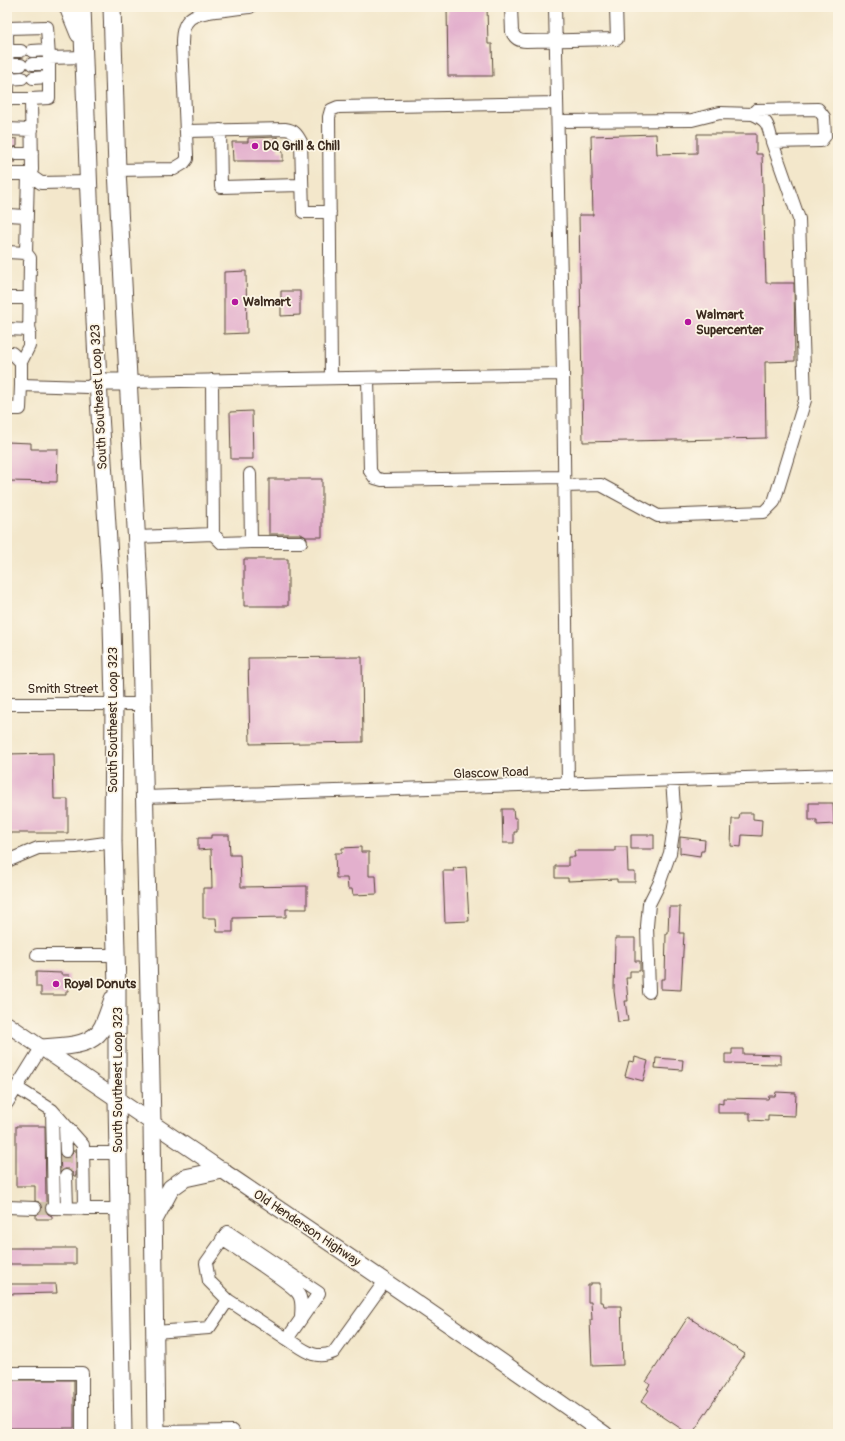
<svg xmlns="http://www.w3.org/2000/svg" width="845" height="1441" viewBox="0 0 845 1441" font-family="Pangolin,sans-serif">
<style>
.building{fill:#e3b0cd}
.lines{fill:none;stroke-linecap:round;stroke-linejoin:round}
.minor-tunnel{stroke:#cec1a8;stroke-width:12;stroke-dasharray:12 6;stroke-linecap:butt}
.minor-casing{stroke:#574638;stroke-width:14}
.major-casing{stroke:#574638;stroke-width:17}
.highway-casing{stroke:#574638;stroke-width:19}
.minor{stroke:#fff;stroke-width:12}
.major{stroke:#fff;stroke-width:15}
.highway{stroke:#fff;stroke-width:17}
.poi-dot{fill:#b5179e;stroke:#fcf5e5;stroke-width:1.5}
.labels{text-anchor:middle;dominant-baseline:central;stroke-width:3.5;stroke-linejoin:round;paint-order:stroke}
.poi-label{font-size:13px;font-weight:bold;fill:#3b2a1e;stroke:#fcf5e5;text-anchor:start}
.street-label{font-size:13px;fill:#3b2a1e;stroke:#fcf5e5}
</style>
<rect width="100%" height="100%" fill="#fcf5e5"/>
<filter id="ink" filterUnits="userSpaceOnUse"><feTurbulence type="fractalNoise" baseFrequency=".025" numOctaves="2"/><feDisplacementMap in="SourceGraphic" scale="8" xChannelSelector="R" yChannelSelector="G"/><feConvolveMatrix kernelMatrix="1 2 1 2 8 2 1 2 1" color-interpolation-filters="sRGB"/></filter>
<filter id="wash" filterUnits="userSpaceOnUse"><feTurbulence type="fractalNoise" baseFrequency=".012" numOctaves="4" result="noise"/><feDisplacementMap in="SourceGraphic" scale="16" xChannelSelector="R" yChannelSelector="G"/><feGaussianBlur stdDeviation="0.9" result="paint"/><feColorMatrix in="noise" values="0 0 0 0 0 0 0 0 0 0 0 0 0 0 0 0 0 1.4 0 .05"/><feComposite in="paint" operator="in"/></filter>
<g filter="url(#wash)">
<rect width="100%" height="100%" fill="#f3e7cb"/>
<g id="blocks">
<path class="building" d="M447,7H487L488,44H492L493,76H448Z
M656,134L657,154L697,153V134H756V154H762L766,283H794L795,361L765,362L766,438L583,442L579,215H593L591,136Z
M278,137V151H283V161H233L232,142H248V138Z
M7,138L17,139V146L12,148L9,154L10,158L16,162H7Z
M246,271L247,333L224,334V272Z
M281,291H300V315L281,316Z
M252,411L253,459H231L230,412Z
M7,442L31,443V449H58L57,482L7,481Z
M269,479H322V537H306L301,534H269Z
M244,559H288V606H244Z
M362,657L363,742L250,744L248,658Z
M53,753L54,799H68V833H9V828H7V754Z
M809,803H833L834,824L817,825V820H809Z
M502,809H513L514,818H517V832H514V843H503Z
M740,813H753V819L762,820L761,836L742,835L741,847L731,846L732,819H739Z
M211,835H229L230,855H240L241,887L307,886V909H286V917L233,918V932H217L216,918H203V888H212L211,849L198,850V838H211Z
M631,835H654V849H631Z
M680,837L705,840L704,851H701L700,856L680,853Z
M361,847V852H369V876H376L377,894L353,895L352,889H348L347,878H336L335,853H342V848Z
M615,847H627L628,872H635V882H617V879L568,881V878H555V866H568V857H575L574,851H615Z
M466,867L469,921L445,922L443,871H454L453,868Z
M669,907H680L679,933H684L681,990L661,989V979H665L666,934H668Z
M615,938H635V961H640V971H630V978H626L628,1001H625L628,1021L618,1022L614,991Z
M36,972L62,973V975H69L68,991H66V995H41V987H36Z
M732,1049H743V1054L781,1055V1064L725,1063V1054H732Z
M635,1057L648,1061L643,1081L625,1076L629,1061L634,1062Z
M656,1058L683,1060L682,1070L655,1068Z
M776,1092L796,1093L795,1116L768,1115V1121L750,1120V1113H718V1103L723,1104V1098L768,1099L769,1096H775Z
M16,1126H45L46,1203L45,1208L48,1214L52,1216V1219H36V1215L41,1212L42,1208L39,1202L35,1201V1186H16Z
M73,1151H76V1176H74L72,1172L69,1169H65L61,1171L60,1156L66,1158H70Z
M7,1248H76V1264H7Z
M591,1283H600V1302H603L604,1306H621L623,1365L592,1366L590,1320H592L591,1302H588V1285H591Z
M7,1284H56L57,1293L7,1294Z
M688,1317L745,1354L692,1434H689L641,1402L649,1390L647,1389L650,1384L646,1382Z
M7,1380H74V1428H7Z"/>
</g>
</g>
<g filter="url(#ink)">
<use href="#blocks" fill-opacity="0" stroke="#574638" stroke-width="1"/>
<g class="lines">
<path class="minor-tunnel" d="M66,1151V1176
M35,1208H52"/>
<g class="minor-casing">
<path id="minor" d="M511,7L512,32C515,39 519,41 526,41L617,39L616,7
M555,7L563,374L568,784
M7,28L47,27L49,58
M7,34L8,99H31L32,170L28,174L26,253
M7,51H21
M32,51L48,50
M32,64H48
M8,65H21
M33,78L49,77
M8,79L22,78
M31,99L49,98V58L84,57
M753,114C769,121 768,126 772,142
M558,121L692,120L720,113L753,114L756,110L818,109L824,117L825,136L821,141L772,142L799,219L805,400L774,502L764,512L658,516L601,485L564,486
M7,129L32,130
M220,130L221,187L302,185
M187,131L285,129C294,130 297,134 301,142L303,212H330
M16,154H32
M117,170L174,169L184,163L187,159V155L182,43C182,17 193,14 215,11C227,10 238,8 250,7
M7,174H28L41,183L88,182
M7,215L27,216
M7,252L26,253L30,258L29,346L21,362V385L88,387L98,382
M7,298H30
M7,329L30,330
M7,353H12L21,362
M331,378L329,117L331,110L338,107L557,103
M368,378L370,471L375,478L382,480L564,477
M128,382L563,374
M7,409H20L21,385
M213,534L222,543L251,542L250,474
M137,537L213,534L212,380
M251,542H301
M7,704H142
M144,797L838,775
M7,861L38,848L76,847L113,842
M37,955H116
M649,992L647,926L649,904L659,884L670,853L675,821L672,780
M17,1088L52,1110L83,1145L84,1209
M7,1103L41,1048
M52,1110L54,1208
M65,1126L66,1151
M83,1153H118
M66,1176L67,1208
M7,1207L35,1208
M52,1208L119,1209
M222,1239C235,1248 294,1285 299,1295C303,1302 301,1311 301,1319
M155,1332L209,1328L228,1300L209,1281L206,1263L228,1232L319,1293L287,1339L228,1300
M287,1339C303,1349 314,1361 334,1352L385,1281
M7,1373H82V1434
M156,1432L233,1431V1434"/>
</g>
<g class="major-casing">
<path id="major" d="M7,1024C206,1161 409,1294 605,1434"/>
</g>
<g class="highway-casing">
<path id="highway" d="M68,7L79,34
M82,7L89,196L98,382L110,573L112,623L114,703L113,842L117,988V1100L123,1434
M112,7L117,170L140,603L152,1123L156,1434
M98,382H128
M41,1048C62,1046 93,1048 103,1026C107,1017 110,1008 113,999
M155,1218L171,1188L185,1178L222,1170"/>
</g>
<use href="#minor" class="minor"/>
<use href="#major" class="major"/>
<use href="#highway" class="highway"/>
</g>
</g>
<g class="poi-dot">
<circle cx="255" cy="146" r="4"/>
<circle cx="235" cy="302" r="4"/>
<circle cx="688" cy="322" r="4"/>
<circle cx="56" cy="984" r="4"/>
</g>
<g class="labels">
<g class="poi-label">
<text x="263" y="146">DQ Grill &amp; Chill</text>
<text x="243" y="302">Walmart</text>
<text x="696" y="315">Walmart<tspan x="696" dy="15">Supercenter</tspan></text>
<text x="64" y="984">Royal Donuts</text>
</g>
<g class="street-label">
<text transform="translate(99 397) rotate(-93)">South Southeast Loop 323</text>
<text x="63" y="689">Smith Street</text>
<text transform="translate(113 720) rotate(-90)">South Southeast Loop 323</text>
<text transform="translate(491 773) rotate(-2)">Glascow Road</text>
<text transform="translate(118 1080) rotate(-90)">South Southeast Loop 323</text>
<text transform="translate(307 1228) rotate(34)">Old Henderson Highway</text>
</g>
</g>
<rect width="845" height="1441" fill="none" stroke="#fcf5e5" stroke-width="24"/>
</svg>
